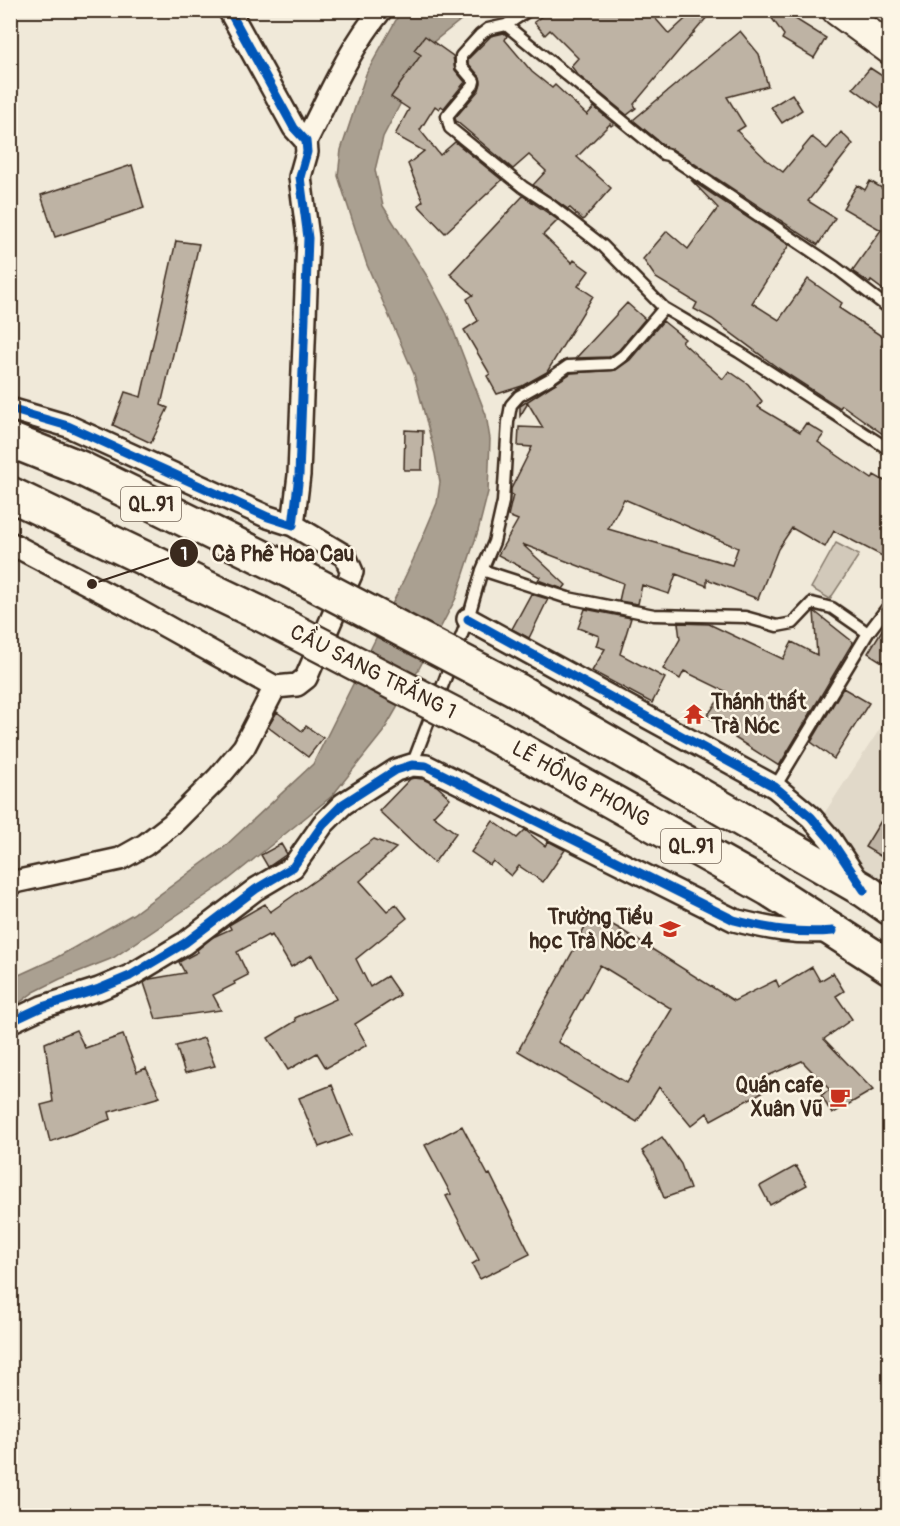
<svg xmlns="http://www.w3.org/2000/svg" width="900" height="1526" viewBox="0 0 900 1526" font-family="Pangolin,sans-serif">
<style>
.built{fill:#e1d9c9}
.green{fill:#d2c9ba;stroke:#867a6c;stroke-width:1.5}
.water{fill:#aaa091;stroke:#7e7163;stroke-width:1.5}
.building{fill:#beb3a4;stroke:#3b2a1e;stroke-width:1.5;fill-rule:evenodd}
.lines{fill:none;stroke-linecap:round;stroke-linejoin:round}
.lane-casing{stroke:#3b2a1e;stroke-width:15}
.street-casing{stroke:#3b2a1e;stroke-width:26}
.secondary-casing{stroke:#3b2a1e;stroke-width:34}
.highway-casing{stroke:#3b2a1e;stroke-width:38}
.lane{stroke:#fcf5e5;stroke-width:10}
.street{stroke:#fcf5e5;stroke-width:21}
.secondary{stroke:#fcf5e5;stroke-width:30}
.highway{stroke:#fcf5e5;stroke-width:33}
.highway-bridge-casing{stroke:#3b2a1e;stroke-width:38;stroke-linecap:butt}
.highway-bridge{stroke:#fcf5e5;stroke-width:33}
.cycleway-casing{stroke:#fcf5e5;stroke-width:13}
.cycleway{stroke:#0057b8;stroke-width:9}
.labels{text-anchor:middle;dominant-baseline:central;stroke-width:5;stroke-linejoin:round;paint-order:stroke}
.shield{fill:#fcf5e5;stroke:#75675a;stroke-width:1.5}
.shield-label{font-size:20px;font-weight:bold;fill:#3b2a1e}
.street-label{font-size:21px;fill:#3b2a1e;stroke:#fcf5e5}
.poi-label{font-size:21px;font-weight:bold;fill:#3b2a1e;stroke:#fcf5e5;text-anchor:end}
.leader{fill:none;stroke:#3b2a1e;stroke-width:2}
.callout-dot{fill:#3b2a1e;stroke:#fcf5e5;stroke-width:2}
.mark-label{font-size:18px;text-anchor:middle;font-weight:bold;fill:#fff}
.callout-label{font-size:22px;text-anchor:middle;font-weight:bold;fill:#3b2a1e;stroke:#fcf5e5;stroke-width:5;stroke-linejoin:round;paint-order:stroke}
</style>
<rect width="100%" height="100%" fill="#f0e9d9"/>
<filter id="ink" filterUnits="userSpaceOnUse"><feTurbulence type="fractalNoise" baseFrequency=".0167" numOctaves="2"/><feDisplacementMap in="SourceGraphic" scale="12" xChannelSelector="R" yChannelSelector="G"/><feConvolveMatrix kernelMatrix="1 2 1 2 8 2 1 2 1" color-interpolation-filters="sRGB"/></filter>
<g filter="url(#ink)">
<path class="built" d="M889,715V887L810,835Z"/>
<path class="green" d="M836,543L859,555L830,599L811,588Z"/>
<path class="water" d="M401,11H472L432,43L383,137L375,170L383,206L427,276L447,314L486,415L490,439L488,492L478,531L456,598L412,682L383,732L332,796L223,884L113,958L60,979L34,992L11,1009L10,979L54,959L133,914L223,848L313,764L376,638L413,560L437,503L440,482L435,454L414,374L367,265L338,176L341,150L366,74Z"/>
<path class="building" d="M550,10H648L669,34L695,10H713L634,104L636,108L627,115L578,75L571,66L578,58L550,30L545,35L534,22Z
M766,10H781L826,38L814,58L782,39L784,35Z
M740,31L759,54L768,86L727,97L745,126L737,131L768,161L783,172L812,137L827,149L841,132L853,144L808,201L835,218L818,245L672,149L666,147L633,120Z
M504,33L507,36L505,40L532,72L552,88L555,85L587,115L594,107L614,124L611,126L610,124L577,157L611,188L583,220L570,208L568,209L533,185L546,171L529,155L513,169L456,121L455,118L479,90L481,83L480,77L468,63V59L491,36Z
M425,36L453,56L455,70L465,82L444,108L441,106L439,109L435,106L420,130L440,155L455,142L502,180L445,233L418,205L423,201L408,164L424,151L395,135L409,109L391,97L421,55L414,50Z
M870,68L890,81V96L880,108L853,88Z
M792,94L802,110L782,123L771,107Z
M132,165L144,208L55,237L41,195Z
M691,180L789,245L752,303L779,320L808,279L842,303L839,308L886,339L881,346L890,351V439L842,405L840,408L778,368L712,319L694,309L697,303L656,278L643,259L667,231L688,249L718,208Z
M870,181L890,193V295L871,281L870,283L852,271L881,230L843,208L857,185L865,190Z
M523,196L558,220L543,235L572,263L574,260L589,271L578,286L593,296L547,372L522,386L497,394L487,376L490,374L464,330L478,321L467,299L473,295L450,274Z
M176,241L199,244L161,405L168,408L151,443L113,425L125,392L141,397Z
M627,303L645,319L619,350L609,357L576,358Z
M663,321L685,339L682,342L723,379L729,371L748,384L762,401L758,407L800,432L806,423L824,434L818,442L872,479L874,475L890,484V560L834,531L825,547L792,528L778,549L758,599L707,579V586L676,574L669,594L642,585L638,604L619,601L623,583L522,544L566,585L563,589L538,580L540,577L498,555L518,520L508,516L513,495L511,494V489L532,447L518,446L519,427L543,428L528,403L520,416V406L571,373L616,370L630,360ZM624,499L738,548L732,565L608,529Z
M405,430L423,431L422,470H404Z
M531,594L548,599L529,638L512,629Z
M585,609L631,618L620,654L665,678L652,703L592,671L605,649L596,646L599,636L578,628Z
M814,611L853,642L779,766L735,738L737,736L707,716L725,691L684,671L680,679L663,669L680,639L678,623L709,624L783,659L792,642L817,655Z
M890,617V667L868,653Z
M843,688L869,703L834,759L811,742Z
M277,712L302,731L306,726L323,738L308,757L268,727Z
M414,778L423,779L437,786L450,798L433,816L456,833L434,863L379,811L410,779Z
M890,806V862L865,847Z
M493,821L517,838L525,830L545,846L548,841L565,850L543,882L519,866L511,876L493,861L490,865L471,852Z
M374,839L396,848L360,881L387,911L396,904L407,918L356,959L370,987L387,976L400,995L355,1024L367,1045L326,1068L317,1053L288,1070L268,1038L296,1021L295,1018L336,999L312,955L291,967L272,935L269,937L268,935L237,952L248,975L234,982L235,984L213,995L221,1010L156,1019L144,983L150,979L185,973L179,962L198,952L197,950L213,937L231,929L229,925L234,922L265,904L270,912Z
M281,844L287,854L268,867L261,855Z
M593,914L620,929L734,1001L776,980L779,987L812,967L820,981L833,973L844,991L836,996L852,1019L824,1039L873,1090L832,1114L821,1095L830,1090L802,1061L760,1079L766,1090L711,1120L707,1113L691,1126L659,1087L637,1122L518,1051L574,949L572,948ZM600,965L672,1009L627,1083L558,1042Z
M76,1030L85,1048L123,1035L137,1072L146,1068L160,1097L109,1112L111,1119L50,1142L41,1105L53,1102L45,1043Z
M204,1038L215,1066L185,1073L176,1046Z
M332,1085L352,1135L319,1147L299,1098Z
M462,1126L488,1175L490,1174L530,1254L480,1279L472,1264L479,1260L446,1196L451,1194L425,1145Z
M662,1137L681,1164L690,1189L664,1198L652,1166L642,1151Z
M796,1166L807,1185L770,1205L760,1186Z"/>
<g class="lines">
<g class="lane-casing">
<path id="lane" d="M529,10L506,25L488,29L480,35L461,56V66L474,81L473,85L447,116L450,128L523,187L549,204L603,246L664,308L739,352L890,450
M506,25L663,154L668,155L835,267L890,309
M482,570L568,598L654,615L745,617L777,626L793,623L812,603L832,608L868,633
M412,765L468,619L482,570L494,542L503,502L508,422L511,405L519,396L551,378L568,366L612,364L624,355L664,308
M775,787L868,633L890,604"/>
</g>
<g class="street-casing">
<path id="street" d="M306,141C329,96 349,49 381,10
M10,409L68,426L268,517L293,525L299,475L308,238L300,177L307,152L306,141L294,128L229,10
M10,543L126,604L275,687L244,747L218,778L172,824L145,845L120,859L10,883
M468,619L775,787L811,817L830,839L858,881
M275,687L297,685L306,678L352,572L345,556L293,525
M10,1022L42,1007L99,989L130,976L185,943L256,889L293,867L323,824L343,804L396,770L412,765L426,766L734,920C769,929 797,934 833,931"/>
</g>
<g class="secondary-casing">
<path id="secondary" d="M837,10L890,49"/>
</g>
<g class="highway-casing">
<path id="highway" d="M10,440L80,468L290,571
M10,494L259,613
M517,690L864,890L890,908
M488,732L769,889L890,967"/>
</g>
<use href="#lane" class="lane"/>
<use href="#street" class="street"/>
<use href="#secondary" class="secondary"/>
<use href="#highway" class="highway"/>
<g class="highway-bridge-casing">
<path id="highway-bridge" d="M290,571L517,690
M259,613L488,732"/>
</g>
<use href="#highway-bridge" class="highway-bridge"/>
<g class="cycleway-casing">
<path id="cycleway" d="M10,409L68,426L268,517L293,525L299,475L308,238L300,177L307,152L306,141L294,128L229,10
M468,619L775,787L811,817L830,839L864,890
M10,1022L42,1007L99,989L130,976L185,943L256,889L293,867L323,824L343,804L396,770L412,765L426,766L734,920C769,929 797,934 833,931"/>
</g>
<use href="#cycleway" class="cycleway"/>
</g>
</g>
<defs>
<g id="temple-bare" transform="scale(1.62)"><path d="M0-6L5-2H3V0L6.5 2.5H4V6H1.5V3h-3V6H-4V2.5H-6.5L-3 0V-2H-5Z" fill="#c8321e" stroke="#fcf5e5" stroke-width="2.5" paint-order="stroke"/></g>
<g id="school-bare" transform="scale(1.62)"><path d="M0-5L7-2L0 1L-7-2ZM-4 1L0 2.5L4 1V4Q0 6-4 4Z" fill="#c8321e" stroke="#fcf5e5" stroke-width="2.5" paint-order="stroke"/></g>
<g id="cafe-bare" transform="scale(1.62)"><path d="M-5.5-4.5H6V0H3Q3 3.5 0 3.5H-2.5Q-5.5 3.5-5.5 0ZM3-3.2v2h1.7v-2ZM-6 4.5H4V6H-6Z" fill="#c8321e" stroke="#fcf5e5" stroke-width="2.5" paint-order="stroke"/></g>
</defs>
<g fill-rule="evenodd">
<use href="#temple-bare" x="694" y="714"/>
<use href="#school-bare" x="670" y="929"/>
<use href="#cafe-bare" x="840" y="1097"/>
</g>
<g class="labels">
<g class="shield">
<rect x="121" y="487" width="60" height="34" rx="4.5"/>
<rect x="661" y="829" width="60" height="34" rx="4.5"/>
</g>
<g class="shield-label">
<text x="151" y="504">QL.91</text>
<text x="691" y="846">QL.91</text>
</g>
<g class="street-label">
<text transform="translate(373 672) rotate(27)">CẦU SANG TRẮNG 1</text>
<text transform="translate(581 784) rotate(29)">LÊ HỒNG PHONG</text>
</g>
<g class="poi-label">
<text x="711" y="702" text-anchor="start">Thánh thất<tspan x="711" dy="24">Trà Nóc</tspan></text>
<text x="653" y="917">Trường Tiểu<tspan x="653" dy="24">học Trà Nóc 4</tspan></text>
<text x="823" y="1085">Quán cafe<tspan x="823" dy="24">Xuân Vũ</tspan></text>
</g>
</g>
<path class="leader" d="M92 584L184 553"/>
<g class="callout-dot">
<circle cx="92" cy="584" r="6"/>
<circle cx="184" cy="553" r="15"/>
</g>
<g class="mark-label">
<text x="184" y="560">1</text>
</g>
<g class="callout-label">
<text x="283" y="561">Cà Phê Hoa Cau</text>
</g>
<rect width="900" height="1526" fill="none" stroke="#fcf5e5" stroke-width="36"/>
<rect x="18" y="18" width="864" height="1490" fill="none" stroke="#3b2a1e" stroke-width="2" filter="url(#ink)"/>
</svg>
